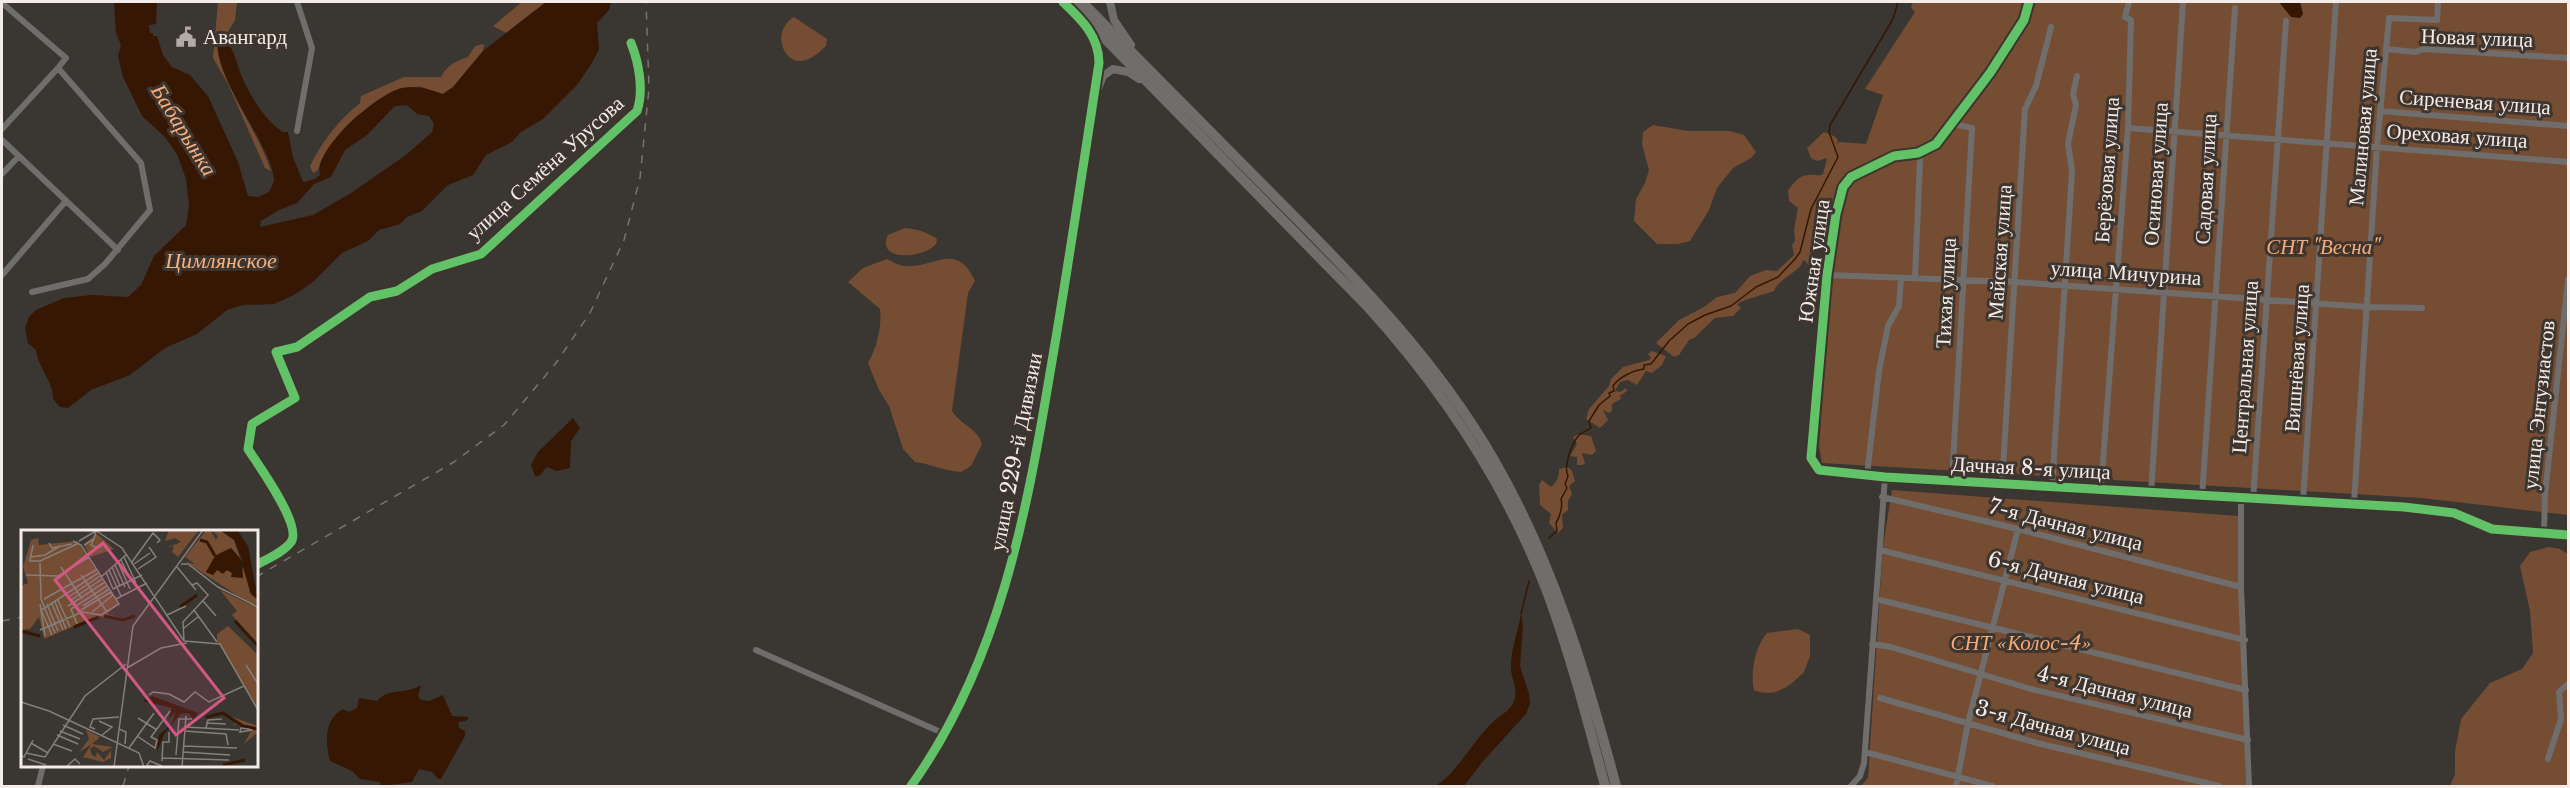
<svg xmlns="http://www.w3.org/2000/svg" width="2570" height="788" viewBox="0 0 2570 788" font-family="'Libre Baskerville',serif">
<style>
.green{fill:#754d32}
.water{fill:#351704;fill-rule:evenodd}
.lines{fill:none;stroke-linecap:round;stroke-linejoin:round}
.stream{stroke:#351704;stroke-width:1.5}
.minor{stroke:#706e6d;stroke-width:6}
.tertiary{stroke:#706e6d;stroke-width:8}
.trunk{stroke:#706d6a;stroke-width:10}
.rail{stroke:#767472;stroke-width:1.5;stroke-dasharray:8 8;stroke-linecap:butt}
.cycleway-casing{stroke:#3e352f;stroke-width:13}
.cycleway{stroke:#61c268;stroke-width:9}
.labels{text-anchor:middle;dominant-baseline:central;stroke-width:6;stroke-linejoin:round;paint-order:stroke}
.poi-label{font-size:21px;fill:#f3ece8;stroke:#3e352f;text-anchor:start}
.street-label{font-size:21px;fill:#f3ece8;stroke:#3e352f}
.park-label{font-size:21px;font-style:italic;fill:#f5ab7a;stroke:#3e352f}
.water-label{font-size:22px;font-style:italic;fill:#f9af7e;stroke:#3e352f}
.inset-river{fill:none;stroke:#351704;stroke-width:3}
.inset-road{fill:none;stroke:#847f7b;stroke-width:1.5}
.view{fill:#d15885;fill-opacity:0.15;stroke:#d15885;stroke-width:3}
.inset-edge{fill:none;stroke:#f3ece8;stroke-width:3}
</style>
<rect width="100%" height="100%" fill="#3a3632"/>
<path class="green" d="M218,2H237L235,20L226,35L219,33C219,41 218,52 221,61C231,100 259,133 271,171L265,168L228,84L213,58Z
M522,2H546L506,33L493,26Z
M1913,2H2026L2022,19L1936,140L1924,148L1891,154L1844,176L1830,234L1813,231L1810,259L1822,271L1819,276L1804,260C1797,275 1781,276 1774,291C1764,295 1744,299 1737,304L1741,308L1733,316L1715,318L1694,338L1689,340L1679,355L1674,357L1656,343L1679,320L1704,307L1717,297L1735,293L1750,276L1766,270L1777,271L1794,255L1792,245L1795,241L1794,229L1798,208L1789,201L1788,190C1793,184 1799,175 1808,175C1815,174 1817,177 1823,174L1827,158L1817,161L1811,158L1807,148L1824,132L1834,136L1838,140L1837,145L1839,142L1866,144L1883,95L1865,89L1915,12L1911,8Z
M2032,2H2568V515L2422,498L1822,463L1819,447L1831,285L1844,194L1856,178L1888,161L1923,155L1937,148L2025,25Z
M794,17L827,39L826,46C818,53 809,62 798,61C781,59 773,29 794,17Z
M484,44L483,51L453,87L443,94L419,86C401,94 380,101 364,111C348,121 322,152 318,170L313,173L310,166C323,140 338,121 360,103L361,96L404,77H441C447,65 456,61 468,57L475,46Z
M1653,125L1688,131H1730L1744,135L1756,152L1751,158L1733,168L1717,188L1709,210L1690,241L1678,244H1657L1634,221L1636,199L1645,183L1649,170L1642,144L1643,132Z
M905,228C917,229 927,232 937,239L936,244C924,259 875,262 888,235Z
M887,259C893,262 899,266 905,266C934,269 956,240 975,281L968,293L952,411C960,424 978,429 982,444L971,466L961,472C944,471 931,464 915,462L903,449L889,406L879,390L868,363C877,348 882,326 880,309L848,282L863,268Z
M1652,351L1666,356L1662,365L1652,373L1646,371L1637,385L1628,380L1620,382L1615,391L1620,392L1626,388L1627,391L1620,396L1621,399L1612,404V411L1609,413L1603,410L1608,420L1600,428L1586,419L1589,409L1609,386L1611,379L1623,367L1649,360L1651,358L1648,354Z
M1579,434L1591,436L1596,451L1592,455L1582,453L1585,464L1582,465H1577V457L1570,456L1577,444L1573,437Z
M1568,467L1572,471L1575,481L1569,486L1572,494L1568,501V510L1562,515L1563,528L1558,533L1549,523L1551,514L1540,505L1539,485L1542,480L1551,487C1556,484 1560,475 1559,469Z
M1892,490L2238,516L2246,786H1861L1868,778L1883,546Z
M2549,547L2560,549L2568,554V786H2450L2455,774V752L2461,719L2490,683L2522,669L2533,653L2530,611L2520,566L2530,552Z
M1798,629L1810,635V656L1804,672C1790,686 1774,699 1754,690C1750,673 1755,646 1767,633Z"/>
<path class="water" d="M114,2H157L156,24L149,25L150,33H153V36H157L163,55L172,67L190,75L208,96L238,162L248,196L258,197L269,192C271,188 274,183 274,179C270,140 206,71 219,32C233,47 234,54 240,72C248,93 265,121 283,132H288L293,157L303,182L315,179L320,175C313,149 378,93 402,88C417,85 429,90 443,94L453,87L483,51L546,2H611L609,10L597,23L599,49L592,63L577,85L543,119L521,132L512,142L486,155L473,175L448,185L422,211L407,217L400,224L379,230L368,241L342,253L313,282L294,295L274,304L244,305L227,310L197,334L165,348L130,375L91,390L68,408L60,407L53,399C54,382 38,368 36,350L28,343L25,328L29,317L36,310L64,298L92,295L128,297L141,285L154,256L186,225L189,206L186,179L177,154L164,136L142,116L123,77L118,56L121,45L116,33ZM407,105L417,114L429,116L434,124L432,132L406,155L351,193L313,215L260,227L261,221L279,210L297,203L314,184L331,177L345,150L367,135L395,106Z
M2279,2H2300L2303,14L2300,18L2291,17Z
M573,418L580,428L571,441L570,468L557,471L547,467L539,476H535L531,465L538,452Z
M1521,614L1523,626L1520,666L1529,694L1530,704L1526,714L1484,760L1464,786H1435C1458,773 1472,741 1494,721C1502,714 1512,710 1515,698C1517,688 1512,679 1511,670C1510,651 1518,632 1521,614Z
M421,685L418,696L421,700L429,701L443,695L452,716L469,717L466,721L458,722L459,728L465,731V736L441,779H438L432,772L419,769L412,782L381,786L380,782L360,779L352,771L330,761C325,742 324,719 343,709L349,712L357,708L359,698L377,701C389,687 406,695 421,685Z"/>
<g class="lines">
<path class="stream" d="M1549,538L1557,531L1556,523C1560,517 1563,505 1561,499L1567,488L1565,484L1568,476C1563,466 1572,443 1579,435C1581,433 1588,430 1591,428L1589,421L1599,405L1610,396L1609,393L1614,391L1613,386C1619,377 1634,370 1644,369V365L1651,364L1669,341L1688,324L1705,315L1731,306L1756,287L1778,277L1795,259L1800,252L1811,209L1838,157L1829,132L1830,125L1893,19L1898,2
M1521,614L1529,581"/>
<path class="minor" d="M2029,2L2024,20L1990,73L1936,144L1918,153L1894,156L1851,177L1843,187L1836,214L1827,275L1811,458L1819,470L1885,477L2404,507L2454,513L2492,529L2568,535
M2,3L66,58L58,68L141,163L150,210L105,264L88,279L32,292
M2386,49L2415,52L2424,49L2568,58
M2380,111L2568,126
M2128,128L2568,162
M2,129L58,68
M297,131L312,48L297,2
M2,140L118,250
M2,174L19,156
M2,275L65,202
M1827,275L2016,282L2367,307L2422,308
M1915,278L1920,160L1918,153
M1867,475L1879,371L1888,326L1899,306L1901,278
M1952,481L1972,128L1953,124
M2002,484L2025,109L2036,86L2051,27
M2052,487L2072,171L2068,144L2076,105L2073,94L2077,76
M2101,489L2128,128L2131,20L2125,17L2129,2
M2151,493L2183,2
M1882,497L2018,529L2241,587
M2202,497L2235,8
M2241,499V587L2249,786
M2253,500L2286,21
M2303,501L2336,2
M2354,503L2377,147L2389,18L2437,20L2438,2
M2544,533L2545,494L2568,280
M1880,550L2245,640
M256,565C267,559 284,552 291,542C303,526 258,465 248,449L252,424L295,398L276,352L297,347L370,297L397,291L432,269L481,254L637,111C644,91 639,63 631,43
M1876,599L2246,690
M1872,644L1891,647L2031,689L2248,740
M756,650L945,734
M1880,698L2037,743L2219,786
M1865,752L1992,786
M2548,759L2561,719L2559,692L2568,684
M38,786L43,766
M1851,786L1860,776L1864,763L1885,477
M1956,786L1968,723L2018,529"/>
<path class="tertiary" d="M1110,2L1114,20L1131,45
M1098,88L1103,76L1113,69L1128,72L1139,79
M911,786C998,665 1026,517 1050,373C1068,269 1083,166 1099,63L1096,41L1083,22"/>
<path class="trunk" d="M1069,2L1367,306C1444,391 1507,486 1548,594C1571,657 1588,722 1605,786
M1082,2C1147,67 1212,133 1277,199C1357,279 1437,361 1494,460C1553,562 1586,673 1616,786"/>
<path class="rail" d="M256,577L454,462L504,425L556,363L590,313L624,240L640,178L649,88L646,2
M2,621L22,617
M123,786L129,766"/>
<g class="cycleway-casing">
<path id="cycleway" d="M2029,2L2024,20L1990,73L1936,144L1918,153L1894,156L1851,177L1843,187L1836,214L1827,275L1811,458L1819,470L1885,477L2404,507L2454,513L2492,529L2568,535
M256,565C267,559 284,552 291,542C303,526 258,465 248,449L252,424L295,398L276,352L297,347L370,297L397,291L432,269L481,254L637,111C644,91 639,63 631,43
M911,786C998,665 1026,517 1050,373C1068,269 1083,166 1099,63C1099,36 1081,19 1063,2"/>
</g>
<use href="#cycleway" class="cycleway"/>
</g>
<defs>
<g id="civic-bare" transform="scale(1.62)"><path d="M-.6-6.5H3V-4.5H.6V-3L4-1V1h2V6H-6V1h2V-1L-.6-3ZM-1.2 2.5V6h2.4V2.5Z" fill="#b2aca8" stroke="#3e352f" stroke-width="2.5" paint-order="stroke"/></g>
</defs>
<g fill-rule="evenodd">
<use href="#civic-bare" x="186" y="37"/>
</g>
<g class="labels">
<g class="poi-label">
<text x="203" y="37">Авангард</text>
</g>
<g class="street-label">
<text transform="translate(2477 38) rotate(2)">Новая улица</text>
<text transform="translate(2475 102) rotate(4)">Сиреневая улица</text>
<text transform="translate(2363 127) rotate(-85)">Малиновая улица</text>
<text transform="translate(2457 136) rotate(4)">Ореховая улица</text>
<text transform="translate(545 168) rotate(-42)">улица Семёна Урусова</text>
<text transform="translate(2107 170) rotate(-86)">Берёзовая улица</text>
<text transform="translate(2156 174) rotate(-86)">Осиновая улица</text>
<text transform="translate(2206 179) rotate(-87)">Садовая улица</text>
<text transform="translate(2000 252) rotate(-86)">Майская улица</text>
<text transform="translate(1814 261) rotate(-82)">Южная улица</text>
<text transform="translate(2126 273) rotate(4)">улица Мичурина</text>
<text transform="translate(1946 293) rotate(-87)">Тихая улица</text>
<text transform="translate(2297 358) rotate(-86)">Вишнёвая улица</text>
<text transform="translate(2245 367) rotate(-86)">Центральная улица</text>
<text transform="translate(2539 405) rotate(-84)">улица Энтузиастов</text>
<text transform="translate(1016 452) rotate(-79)">улица 229-й Дивизии</text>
<text transform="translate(2031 468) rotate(3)">Дачная 8-я улица</text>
<text transform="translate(2066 525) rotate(14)">7-я Дачная улица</text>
<text transform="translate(2066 578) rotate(14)">6-я Дачная улица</text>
<text transform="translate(2115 692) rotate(14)">4-я Дачная улица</text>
<text transform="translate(2053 728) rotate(15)">3-я Дачная улица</text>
</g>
<g class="park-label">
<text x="2323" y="247">СНТ "Весна"</text>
<text x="2021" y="643">СНТ «Колос-4»</text>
</g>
<g class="water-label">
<text transform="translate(184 130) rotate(58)">Бабарынка</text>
<text x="221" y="260">Цимлянское</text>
</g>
</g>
<g transform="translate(21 530)">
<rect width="237" height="237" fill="#3a3632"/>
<path d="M148,0H178L157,27L151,22L153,16L145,18L160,12L154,8L144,11ZM185,0H189L195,10L197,6L191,0H199L213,10L219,28L210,18L195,25L185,42L192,45L196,40H206L212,43L210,47H219L223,35L229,63L237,70L234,75L237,76V115L211,85L216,81L199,60L232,76L165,32L174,34L164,27ZM75,3L93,19L69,27L63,15ZM17,8L18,15L56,11L97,74L86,84L106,90L76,86L23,109L18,87L9,99L0,100V56L7,53L2,37L10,10ZM207,96L237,125V178L196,111V104ZM200,183L237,196L233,198L237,202L223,214L230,201L216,194L211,196L215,193ZM65,200L79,207L71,214L92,217L82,222L73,216L69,219L71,225L75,227L76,222L83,230L90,220V228L82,232L62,227L70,215L58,222L68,209Z" fill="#754d32"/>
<path d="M199,0H216L227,16L237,70L230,64L221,34L222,48L210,47L211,43L206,40L202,44L196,40L192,45L185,42L194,26L210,18L222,32L213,10ZM131,166L177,183L173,189L167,183L159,184L143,204L136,222L138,205L150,195L155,181L147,190L151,178L122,171Z" fill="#351704"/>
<path class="inset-river" d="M179,10L186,12L194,26M159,77L176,65M83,86L102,90L114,86M214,91L237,116M53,97L78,87M0,101L19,106M185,187L202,183L222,196L237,199M202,235L224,230"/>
<path class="inset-road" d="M74,0L101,18L163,111L199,114L237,180M73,9L70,15L76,18L81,16M58,11L75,1M28,13L31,18L51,14M12,15L9,31H19L58,13M63,15L73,9L75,1M10,27L24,25L39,16M103,27L115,53M100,30L111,52M97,32L109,59M111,32L132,3L139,10L136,13M19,33L20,69L34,103M113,34L129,23M160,34H167L197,57L237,77M94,35L104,57M40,37L61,69M91,37L99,56M156,37L175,60M117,39L135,27L128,17M88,40L100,66M85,42L92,59M5,45L37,46M60,45L86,82M37,46L68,27M80,47L106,24M92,59L121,45M49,66L79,46M23,69L75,40M95,69L126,53M37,70L49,97M50,70L81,49M182,71L195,86M34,72L45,99M19,74L24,106M26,74L37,101M31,74L42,100M47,76L84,52M62,76L88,59M20,80L31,105M60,80L90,62M173,80L196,112M19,81L77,43M71,82L92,65M146,85L165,76M56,94L50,79L86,56M163,98L178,86M19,100L61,82L80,85L98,74L60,15L52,11M163,111L162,92L187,65L176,53L171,55M225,135L237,154M106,138L140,118L166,113M128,165L132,162L148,164L163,172L174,162L188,172L223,156M0,172L28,181L118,223L123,237M117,188L136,200M78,191L91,197L80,206M185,193L205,194M42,195L62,204M164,197L218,200M185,198L187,190L201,189M220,198L227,199L231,200L219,202ZM74,199L69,197L72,189L98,187M98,199L105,202L104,214M39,201L59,209M163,201L205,204L207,215M36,205L57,214M116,206L134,218L136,210L130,207L149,181M10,213L27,223M32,214L51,221M162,216L216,218M108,218L133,183M162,222L209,225M5,223L24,227M0,225L3,227L12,210M155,225L158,189H171M24,227L64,166L105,134M141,228L208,230M7,229L25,235M141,231L142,212H148V202M45,237L54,229L59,234M93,237L112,96L182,0M131,237L126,235L129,231L141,236M161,237L165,186"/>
<path class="view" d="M82,13L203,168L155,205L34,50Z"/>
<rect width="237" height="237" class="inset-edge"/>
</g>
<rect width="2570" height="788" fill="none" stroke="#f3ece8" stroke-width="6"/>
</svg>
